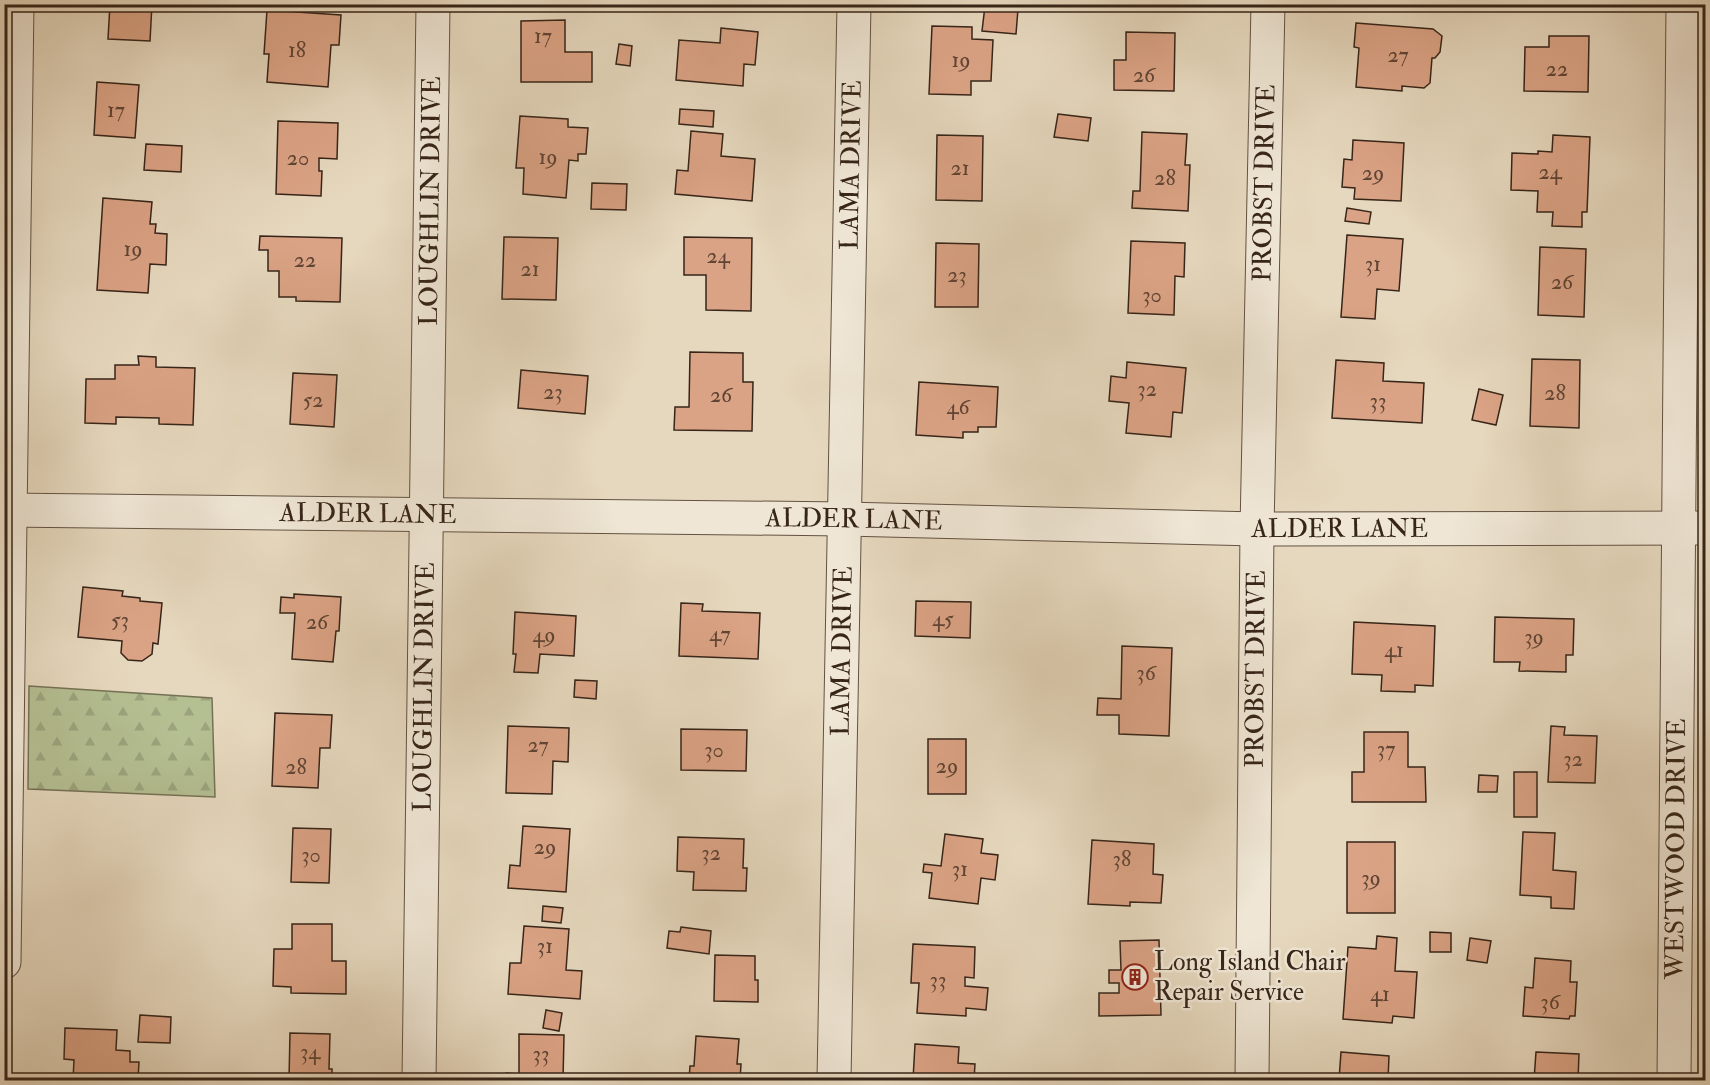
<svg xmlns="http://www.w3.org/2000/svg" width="1710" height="1085" viewBox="0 0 1710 1085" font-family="'IM FELL Double Pica',serif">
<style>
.forest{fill:url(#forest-firs);stroke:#767256;stroke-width:1.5}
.building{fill:#dba385;stroke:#372519;stroke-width:1.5}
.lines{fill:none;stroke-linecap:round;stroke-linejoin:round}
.minor-casing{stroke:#635242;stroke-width:35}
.minor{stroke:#efe6d5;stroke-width:33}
.labels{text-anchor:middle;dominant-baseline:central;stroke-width:5;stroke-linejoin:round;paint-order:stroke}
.number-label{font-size:22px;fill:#604434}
.street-label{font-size:26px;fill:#372519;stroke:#efe6d5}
.poi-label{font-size:26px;fill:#372519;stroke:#efe6d5;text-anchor:start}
</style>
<defs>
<pattern id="forest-firs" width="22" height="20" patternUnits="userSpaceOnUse" patternTransform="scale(1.5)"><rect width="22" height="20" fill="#b4bf92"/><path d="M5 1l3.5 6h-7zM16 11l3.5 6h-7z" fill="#9ba47d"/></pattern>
</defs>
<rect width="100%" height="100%" fill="#e6d8be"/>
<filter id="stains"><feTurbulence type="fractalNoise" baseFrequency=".00333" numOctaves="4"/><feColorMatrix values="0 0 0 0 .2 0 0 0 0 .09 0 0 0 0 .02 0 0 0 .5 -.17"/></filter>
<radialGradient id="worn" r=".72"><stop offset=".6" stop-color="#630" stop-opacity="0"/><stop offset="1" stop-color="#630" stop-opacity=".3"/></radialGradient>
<path class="forest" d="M29,686L212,698L215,797L28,789Z"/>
<path class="building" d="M110,4H152L150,41L108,39Z
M985,6L1018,9L1016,34L982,31Z
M267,10L341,15L339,45H331L328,87L267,82L269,54H264Z
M565,20V52H592V82H521V21Z
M1356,23L1433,29L1442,36L1440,52L1435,58H1432L1430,83L1424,88L1402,86V91L1356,87L1359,48L1354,47Z
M932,26L972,27V39L993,40L991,81H971V95L929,94Z
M721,28L758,32L755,65L744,64L743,86L676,80L679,40L720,43Z
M1126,32L1175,33L1174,91L1114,90V60H1126Z
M1549,36H1589L1588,92L1524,91L1525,47H1549Z
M619,44L632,46L630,66L616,64Z
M97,82L139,85L135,138L94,135Z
M680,109L714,111L713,127L679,124Z
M1058,114L1091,118L1088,141L1054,137Z
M520,116L568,119V127L588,128L586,154H578V161L569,160L566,198L523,194L524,168H516Z
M278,121L338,123L337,159L319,158V171H322L321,196L276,194Z
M691,131L723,134L721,156L755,159L752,201L675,194L677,170L688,171Z
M1142,132L1187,134L1185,165H1190L1188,211L1132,208L1133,191H1140Z
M937,135L983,136L982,201L936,200Z
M1553,135L1590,137L1587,212H1582V227L1552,226L1553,212H1537L1538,191L1511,190L1512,153L1538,154V151L1552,152Z
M1353,140L1404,143L1401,201L1354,199L1355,188L1342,187L1344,159L1352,160Z
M146,144L182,146L181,172L144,170Z
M592,183L627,184L626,210L591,209Z
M103,198L152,202L150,224H156L155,233L167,234L166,265L150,264L148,293L97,290Z
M1347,208L1371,212L1369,224L1345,221Z
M1347,235L1403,239L1399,291L1377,289L1375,319L1341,317Z
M260,236L342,238L340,302L296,301V297H279V271H268V250H259Z
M504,237L558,238L556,300L502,299Z
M684,237L752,238L751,311L706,310V275H684Z
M1131,241L1185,243L1184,277L1175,276L1174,315L1128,313Z
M936,243L979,244L978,307H935Z
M1540,247L1586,249L1584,317L1538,315Z
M690,352L743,353V382H753L752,431L674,430L675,407H689Z
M138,356L156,357V367L195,368L193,425L159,424V418L116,417V424L85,423L86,379H115V365H139Z
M1532,359L1580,360L1579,428L1530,426Z
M1336,360L1384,363L1383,381L1424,383L1422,423L1332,418Z
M1127,362L1186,368L1182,413L1173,412L1171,437L1126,433L1129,403L1109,401L1111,376L1126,378Z
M521,370L588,376L585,414L518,408Z
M293,373L337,375L334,427L290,424Z
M919,382L998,387L996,427H978V432H963V438L916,435Z
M1479,389L1503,395L1496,425L1472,420Z
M83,587L123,591L122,596L140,598V601L162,603L158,644L153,643L152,654L142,661L128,660L121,653L122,641L78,637Z
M294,594L341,597L339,631H336L333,662L292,659L295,613H280L281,597L294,598Z
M916,601L971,602L970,638L915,636Z
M681,603L703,604L702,611L760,613L758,659L679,656Z
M515,612L576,616L574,656L540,654L538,673L514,672L516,654H513Z
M1495,617L1574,619L1573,655H1566V672L1519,671L1520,662H1494Z
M1354,622L1435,626L1433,686L1415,685V692L1381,691L1382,675L1352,674Z
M1122,646L1172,648L1169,736L1119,734V715H1097L1098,698L1121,699Z
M575,680L597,681L596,699L574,697Z
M275,713L332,715L330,748H320L318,788L272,786Z
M508,726L569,728L568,762L553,761L552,794L506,793Z
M1551,726L1565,727L1564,735L1597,736L1595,783L1548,782Z
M681,729L747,730L746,771L681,770Z
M1364,732H1408V767H1425L1426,802H1352V772H1364Z
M928,739H966V794H928Z
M1514,772H1537V817H1514Z
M1479,775L1498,776L1497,792H1478Z
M523,826L570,829L566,892L508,888L510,865L520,866Z
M293,828L331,829L329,883L291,882Z
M1523,832L1555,833L1553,870L1576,872L1574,909L1551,908V897L1520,895Z
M945,834L983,839L981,853L998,855L995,880L981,878L978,904L929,898L932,873L923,872L924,864L941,866Z
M678,837L744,839L743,868H747L746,891L693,890L694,872L677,871Z
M1092,840L1154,844L1153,874L1163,875L1161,903L1130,902V906L1088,904Z
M1347,842H1395V913H1347Z
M543,906L563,908L561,923L542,921Z
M292,924H332V961H346V994L291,993V987L273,986L274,949H292Z
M524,926L569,929L566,970L582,971L580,999L508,994L510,963H521Z
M681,927L711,931L709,954L667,948L669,931L680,932Z
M1430,932L1451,933V952H1430Z
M1377,936L1397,938L1395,971L1417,972L1414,1018L1393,1016L1392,1023L1343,1019L1348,947L1376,949Z
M1470,938L1491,941L1487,963L1467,960Z
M1159,940L1161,1015L1099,1016V993H1119V983H1109V970H1121L1120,941Z
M913,944L975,947L974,978L965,977V986L988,988L986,1010L966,1008V1016L917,1013L919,983H911Z
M715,955L755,956V980H758V1002L714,1001Z
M1535,958L1571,961L1570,982H1577L1575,1016H1570L1569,1019L1523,1016L1525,987L1533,988Z
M546,1010L562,1013L559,1031L543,1028Z
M140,1015L171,1017L170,1043L138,1042Z
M65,1028L117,1030L116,1050L130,1051V1062H139L138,1080H73L74,1060L64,1059Z
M290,1033L330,1034L329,1069H332V1080H289Z
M519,1034L564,1035L563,1080H506V1073L519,1074Z
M696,1036L739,1039L737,1064H741L740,1080H689L690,1066H694Z
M915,1044L959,1047L958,1063L975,1064L974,1080H913Z
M1341,1052L1389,1056L1388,1080H1339Z
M1536,1052L1579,1054L1578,1080H1534Z"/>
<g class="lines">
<g class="minor-casing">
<g id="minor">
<path id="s1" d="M4,510L845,519L1257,529L1706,528"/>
<path d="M4,962L17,4"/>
<path id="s2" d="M419,1080L433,4"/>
<path id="s3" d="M834,1080L854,4"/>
<path id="s4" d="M1252,1080L1257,529L1268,4"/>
<path id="s5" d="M1674,1080L1683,4"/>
</g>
</g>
<use href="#minor" class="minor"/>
</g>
<defs>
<g id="building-ring" transform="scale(1.35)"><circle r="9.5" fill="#efe6d5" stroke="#8f2418" stroke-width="1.5"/><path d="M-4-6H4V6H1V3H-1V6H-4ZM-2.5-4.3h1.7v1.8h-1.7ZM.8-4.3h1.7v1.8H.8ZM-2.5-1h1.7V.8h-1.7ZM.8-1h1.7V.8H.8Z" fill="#8f2418"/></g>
</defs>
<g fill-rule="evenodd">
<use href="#building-ring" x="1135" y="977"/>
</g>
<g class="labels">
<g class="number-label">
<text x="543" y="36">17</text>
<text x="297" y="50">18</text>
<text x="1398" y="55">27</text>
<text x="961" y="60">19</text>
<text x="1557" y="69">22</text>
<text x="1144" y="75">26</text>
<text x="116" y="110">17</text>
<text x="548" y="157">19</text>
<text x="298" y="158">20</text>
<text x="960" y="168">21</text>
<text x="1550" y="172">24</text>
<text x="1373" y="173">29</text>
<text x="1165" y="178">28</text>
<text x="133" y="249">19</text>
<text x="718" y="256">24</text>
<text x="305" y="260">22</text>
<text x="1373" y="264">31</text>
<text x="530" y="269">21</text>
<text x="957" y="275">23</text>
<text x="1562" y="282">26</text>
<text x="1152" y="295">30</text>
<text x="1147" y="389">32</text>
<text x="553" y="392">23</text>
<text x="1555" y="393">28</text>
<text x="721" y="395">26</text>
<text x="313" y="400">52</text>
<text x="1378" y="401">33</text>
<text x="958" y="407">46</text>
<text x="943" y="619">45</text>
<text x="120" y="620">53</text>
<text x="317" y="622">26</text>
<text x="720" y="634">47</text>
<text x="544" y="635">49</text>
<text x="1534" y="637">39</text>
<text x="1394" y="650">41</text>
<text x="1146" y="673">36</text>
<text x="538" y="745">27</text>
<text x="1386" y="749">37</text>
<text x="714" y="750">30</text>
<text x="1573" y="759">32</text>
<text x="947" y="766">29</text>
<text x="296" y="767">28</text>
<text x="545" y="847">29</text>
<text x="711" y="853">32</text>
<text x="311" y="855">30</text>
<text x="1122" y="859">38</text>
<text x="960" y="869">31</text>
<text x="1371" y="878">39</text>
<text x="545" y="946">31</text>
<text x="938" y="980">33</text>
<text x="1380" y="994">41</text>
<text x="1550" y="1002">36</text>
<text x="310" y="1052">34</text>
<text x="541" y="1054">33</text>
</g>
<g class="street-label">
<text stroke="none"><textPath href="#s3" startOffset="915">LAMA DRIVE</textPath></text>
<text stroke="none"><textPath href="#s4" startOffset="897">PROBST DRIVE</textPath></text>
<text stroke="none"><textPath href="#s2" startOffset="879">LOUGHLIN DRIVE</textPath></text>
<text stroke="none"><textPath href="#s1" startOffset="364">ALDER LANE</textPath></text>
<text stroke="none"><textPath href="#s1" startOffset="850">ALDER LANE</textPath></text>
<text stroke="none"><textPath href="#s1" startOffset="1336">ALDER LANE</textPath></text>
<text stroke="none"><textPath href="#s3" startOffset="429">LAMA DRIVE</textPath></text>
<text stroke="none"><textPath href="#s4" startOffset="411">PROBST DRIVE</textPath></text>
<text stroke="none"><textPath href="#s2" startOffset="393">LOUGHLIN DRIVE</textPath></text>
<text stroke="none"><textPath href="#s5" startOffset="231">WESTWOOD DRIVE</textPath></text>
</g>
<g class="poi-label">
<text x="1154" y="962">Long Island Chair<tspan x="1154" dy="30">Repair Service</tspan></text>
</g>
</g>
<rect width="1710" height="1085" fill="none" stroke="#e6d8be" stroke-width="24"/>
<rect x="6" y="6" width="1698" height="1073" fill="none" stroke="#372519" stroke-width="3"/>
<rect x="12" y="12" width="1686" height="1061" fill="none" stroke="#372519" stroke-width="1.5"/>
<rect width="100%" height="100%" filter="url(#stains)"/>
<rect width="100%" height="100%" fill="url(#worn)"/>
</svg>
